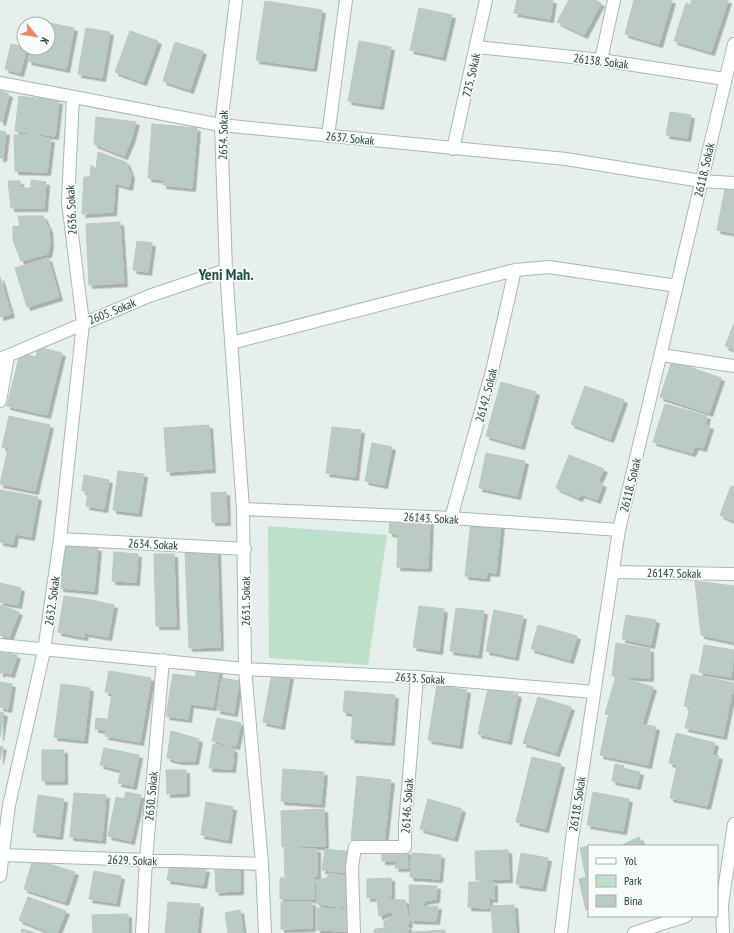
<svg xmlns="http://www.w3.org/2000/svg" width="734" height="933" viewBox="0 0 734 933" font-family="'PT Sans Narrow',sans-serif">
<style>
.green{fill:#bfe0c8}
.building{fill:#bbcac4;stroke:#b8c9c2;filter:url(#shadow)}
.lines{fill:none;stroke-linecap:round;stroke-linejoin:round}
.minor-casing{stroke:#a8b8b2;stroke-width:14}
.minor{stroke:#fff;stroke-width:12}
.labels{text-anchor:middle;dominant-baseline:central;stroke-width:3.5;stroke-linejoin:round;paint-order:stroke}
.street-label{font-size:12px;fill:#24423a;stroke:#f7fbf9}
.district-label{font-size:16px;font-weight:bold;fill:#1f5548;stroke:#f7fbf9}
</style>
<defs>
<filter id="shadow"><feDropShadow dx="3.5" dy="3.5" stdDeviation="0" flood-color="#0004"/></filter>
</defs>
<rect width="100%" height="100%" fill="#e6efeb"/>
<path class="green" d="M268,526L387,535L368,665L269,658Z"/>
<path class="building" d="M517,0H553L550,19L514,13Z
M569,0H595L601,3L584,35L557,22Z
M634,0H672L659,44L625,34Z
M692,0H728L711,52L674,41L686,3L690,5Z
M265,1L322,10L313,68L256,60Z
M419,8L452,15L442,57L410,50Z
M36,20L74,28L66,69L28,61L31,48H48V24H36Z
M86,28L110,32L102,78L78,74Z
M130,31L158,41L143,82L115,72Z
M359,41L391,47L380,106L348,101Z
M175,42L203,51L190,90L163,81Z
M11,44L27,48L20,73L5,69Z
M0,91L9,94L2,122L0,121Z
M19,96L59,101L55,136L15,131Z
M670,112L691,115L687,138L666,135Z
M96,117L136,122L131,140L124,156L94,144Z
M152,124L197,128L192,188L163,185L164,180L148,178Z
M0,131L6,132L3,158H0Z
M14,135H33L51,139L47,172L15,171Z
M98,152L126,162L131,175L129,187L115,183L113,212L82,214L84,177H90L91,165L96,169Z
M31,180L46,182L44,208H11L8,181H20V188H31Z
M725,189L734,191V233L717,230Z
M18,216H43L49,229L50,244L48,254L21,261L13,240V226L20,227Z
M120,222L124,283L89,285L86,224Z
M137,241L152,243L148,272L133,270Z
M48,258L59,297L27,307L15,268Z
M0,277L11,314L0,317Z
M734,324V350L725,346Z
M38,347L62,353L47,415L7,406L20,353L36,357Z
M672,361L721,378L709,413L660,397Z
M501,382L536,392L521,446L486,436Z
M585,386L624,400L610,439L571,424Z
M665,404L707,416L705,425L710,426L703,448L695,446L692,453L653,442Z
M9,416L50,425L35,491L0,484L8,449L2,447Z
M209,425L212,469L167,472L164,428Z
M332,427L361,430L355,477L326,473Z
M372,443L392,447L384,485L365,481Z
M486,453L525,461L517,496L479,488Z
M569,455L604,469L598,482L603,484L597,500L581,494L579,498L556,488Z
M118,471L144,474L138,513L113,510Z
M84,475L109,480L104,509L86,506L88,492L82,491Z
M731,486L734,487V521L720,515Z
M0,490L38,497L31,537L15,534L13,544L0,542Z
M226,492L227,522H212L211,493Z
M390,518L430,519L428,568L397,567L398,534L389,533Z
M471,521L501,523L496,573L487,572L486,578L465,576Z
M64,545L98,548L94,591L60,588Z
M217,551L220,647L189,648L185,552Z
M114,552L138,554L136,582L112,581Z
M154,554H174L176,626H156Z
M695,581L734,586V642L701,635Z
M0,583L21,588L18,605L0,602Z
M64,596L91,600L84,637L58,632Z
M91,600L114,605L108,637L85,633Z
M0,605L19,612L9,638L0,635Z
M419,606L444,609L439,651L413,647Z
M456,608L484,611L478,655L450,651Z
M494,610L523,616L515,657L486,651Z
M626,615L656,620L651,645L622,639Z
M538,625L577,636L570,660L531,649Z
M616,643L650,649V678L612,676Z
M704,645L734,650L731,677L699,672Z
M0,652L17,655L11,674L3,672L0,674Z
M197,668L219,671L213,707L190,704L188,719L166,716L173,674L195,677Z
M109,671L151,678L140,742L105,736L112,693L105,692Z
M272,673L290,676L281,726L263,722Z
M691,674L734,683L723,736L685,728L690,707L684,706Z
M616,676L653,687L642,724L605,714Z
M222,678L239,681L234,713L217,710Z
M0,682L12,684L8,709L0,707Z
M61,684L90,688L84,740L54,737Z
M437,685L467,690L459,745L428,740Z
M488,688L518,694L508,741L478,734Z
M345,691L395,695L391,742L351,739L353,713L343,712Z
M538,697L571,707L556,753L523,743Z
M0,712L4,713L0,737Z
M608,717L656,727L648,765L600,755Z
M96,718L106,719L105,730L95,729Z
M217,718L241,723L236,746L212,741Z
M171,731L199,739L195,761H178L167,758Z
M676,733L715,743L712,755L719,756L707,806L670,798L677,765L669,763Z
M213,744L231,747L234,750L232,769L209,768Z
M0,746L3,747L0,760Z
M104,748L139,755L133,786L118,783L121,770L100,765Z
M42,750H64V781H42Z
M532,757L561,764L545,829L516,822Z
M615,764L624,766L623,768L640,772L637,786L612,781Z
M283,769L324,772L321,804L281,801Z
M166,770H186V793L167,794Z
M357,776L391,780L384,843L351,840Z
M126,792L141,795L131,841L108,836L116,797L124,799Z
M593,792L629,799L623,831L587,825Z
M74,793L106,795L102,840L70,837Z
M38,795L64,799L59,836L33,833Z
M428,799L462,809L454,838L420,829Z
M206,802L233,807L228,840L201,835Z
M324,809L325,846L282,847L281,811Z
M639,837L643,846H620Z
M589,846V909L586,910L579,879L586,877L580,848Z
M284,849H317V876L285,877Z
M325,849L354,852L351,873L322,870Z
M508,850L509,879L476,880L475,851Z
M407,851L408,868H395L397,861H382V852Z
M412,853L441,855L439,879L410,877Z
M521,853L548,858L542,888L516,884Z
M33,859L75,872L65,902L24,889Z
M170,864L206,869L203,885L167,880Z
M240,866V891L216,892L215,867Z
M94,871L121,876L116,903L89,899Z
M329,873L350,877L347,908L317,904V880L327,878Z
M280,878H314V899H280Z
M391,878V897L367,898V879Z
M469,882H494V899L489,898V908L468,907Z
M409,885L437,886L436,899L424,901L423,907L438,906L436,921L410,920Z
M28,897L66,911L57,933H52L19,920Z
M377,899L405,900L409,924L384,927V921L393,917L392,911L379,916Z
M168,902L200,904L197,933H165Z
M281,902H312V928L281,929Z
M514,905L516,933H493L491,906Z
M317,908L348,910L347,931L317,930Z
M240,910L243,933H228L225,913Z
M128,914V933H93L92,915Z
M408,926V933H374L375,929Z
M22,929L35,933H21Z
M445,930V933H411V932Z"/>
<g class="lines">
<g class="minor-casing">
<path id="minor" d="M236,0L221,125L226,270L243,509L245,669L262,864L265,933
M477,47L601,60L725,79
M601,60L614,0
M0,83L221,125L566,159L701,181L734,183
M328,136L346,0
M453,149L486,0
M231,343L515,270L549,267L677,286
M662,355L734,366
M0,359L149,296L226,270
M0,401L8,356
M243,509L451,518L619,530
M451,518L492,371L515,270
M60,539L245,549
M613,572L734,574
M0,645L245,669L417,677L594,692
M2,855L262,864
M0,876L9,805L44,651L60,539L83,323L68,202L73,97
M142,933L146,860L163,660
M354,933L352,867L355,847H405V825L417,677
M561,933L572,839L619,530L734,44
M634,933L686,916
M723,933L722,904L734,824"/>
</g>
<use href="#minor" class="minor"/>
</g>
<g class="labels">
<g class="street-label">
<text transform="translate(601 61) rotate(7)">26138. Sokak</text>
<text transform="translate(471 75) rotate(-77)">725. Sokak</text>
<text transform="translate(223 135) rotate(-89)">2654. Sokak</text>
<text transform="translate(350 138) rotate(6)">2637. Sokak</text>
<text transform="translate(704 170) rotate(-77)">26118. Sokak</text>
<text transform="translate(71 210) rotate(-93)">2636. Sokak</text>
<text transform="translate(112 311) rotate(-22)">2605. Sokak</text>
<text transform="translate(486 395) rotate(-75)">26142. Sokak</text>
<text transform="translate(630 485) rotate(-76)">26118. Sokak</text>
<text transform="translate(431 518) rotate(3)">26143. Sokak</text>
<text transform="translate(153 544) rotate(3)">2634. Sokak</text>
<text transform="translate(674 573) rotate(1)">26147. Sokak</text>
<text transform="translate(52 601) rotate(-82)">2632. Sokak</text>
<text transform="translate(245 601) rotate(-90)">2631. Sokak</text>
<text transform="translate(420 678) rotate(4)">2633. Sokak</text>
<text transform="translate(151 796) rotate(-85)">2630. Sokak</text>
<text transform="translate(577 804) rotate(-81)">26118. Sokak</text>
<text transform="translate(407 806) rotate(-86)">26146. Sokak</text>
<text transform="translate(132 860) rotate(2)">2629. Sokak</text>
</g>
<g class="district-label">
<text x="226" y="274">Yeni Mah.</text>
</g>
</g>
<rect x="588" y="845" width="130" height="72" fill="#f7fbf9" stroke="#a3b1ad"/>
<rect x="596" y="858" width="20" height="6" fill="#ffffff" stroke="#a3b1ad"/>
<text x="624" y="865" font-size="12" fill="#24423a">Yol</text>
<rect x="596" y="875" width="20" height="12" fill="#bfe0c8" stroke="#a3b1ad"/>
<text x="624" y="885" font-size="12" fill="#24423a">Park</text>
<rect x="596" y="895" width="20" height="12" fill="#bbcac4" stroke="#a3b1ad"/>
<text x="624" y="905" font-size="12" fill="#24423a">Bina</text>
<g transform="translate(36 36) rotate(120)"><circle r="19" fill="#f7fbf9" stroke="#a3b1ad"/>
<path d="M0-3L7 15L0 10L-7 15Z" fill="#f4845f"/>
<text y="-6" font-size="11" font-weight="bold" text-anchor="middle" fill="#24423a">K</text>
</g>
</svg>
